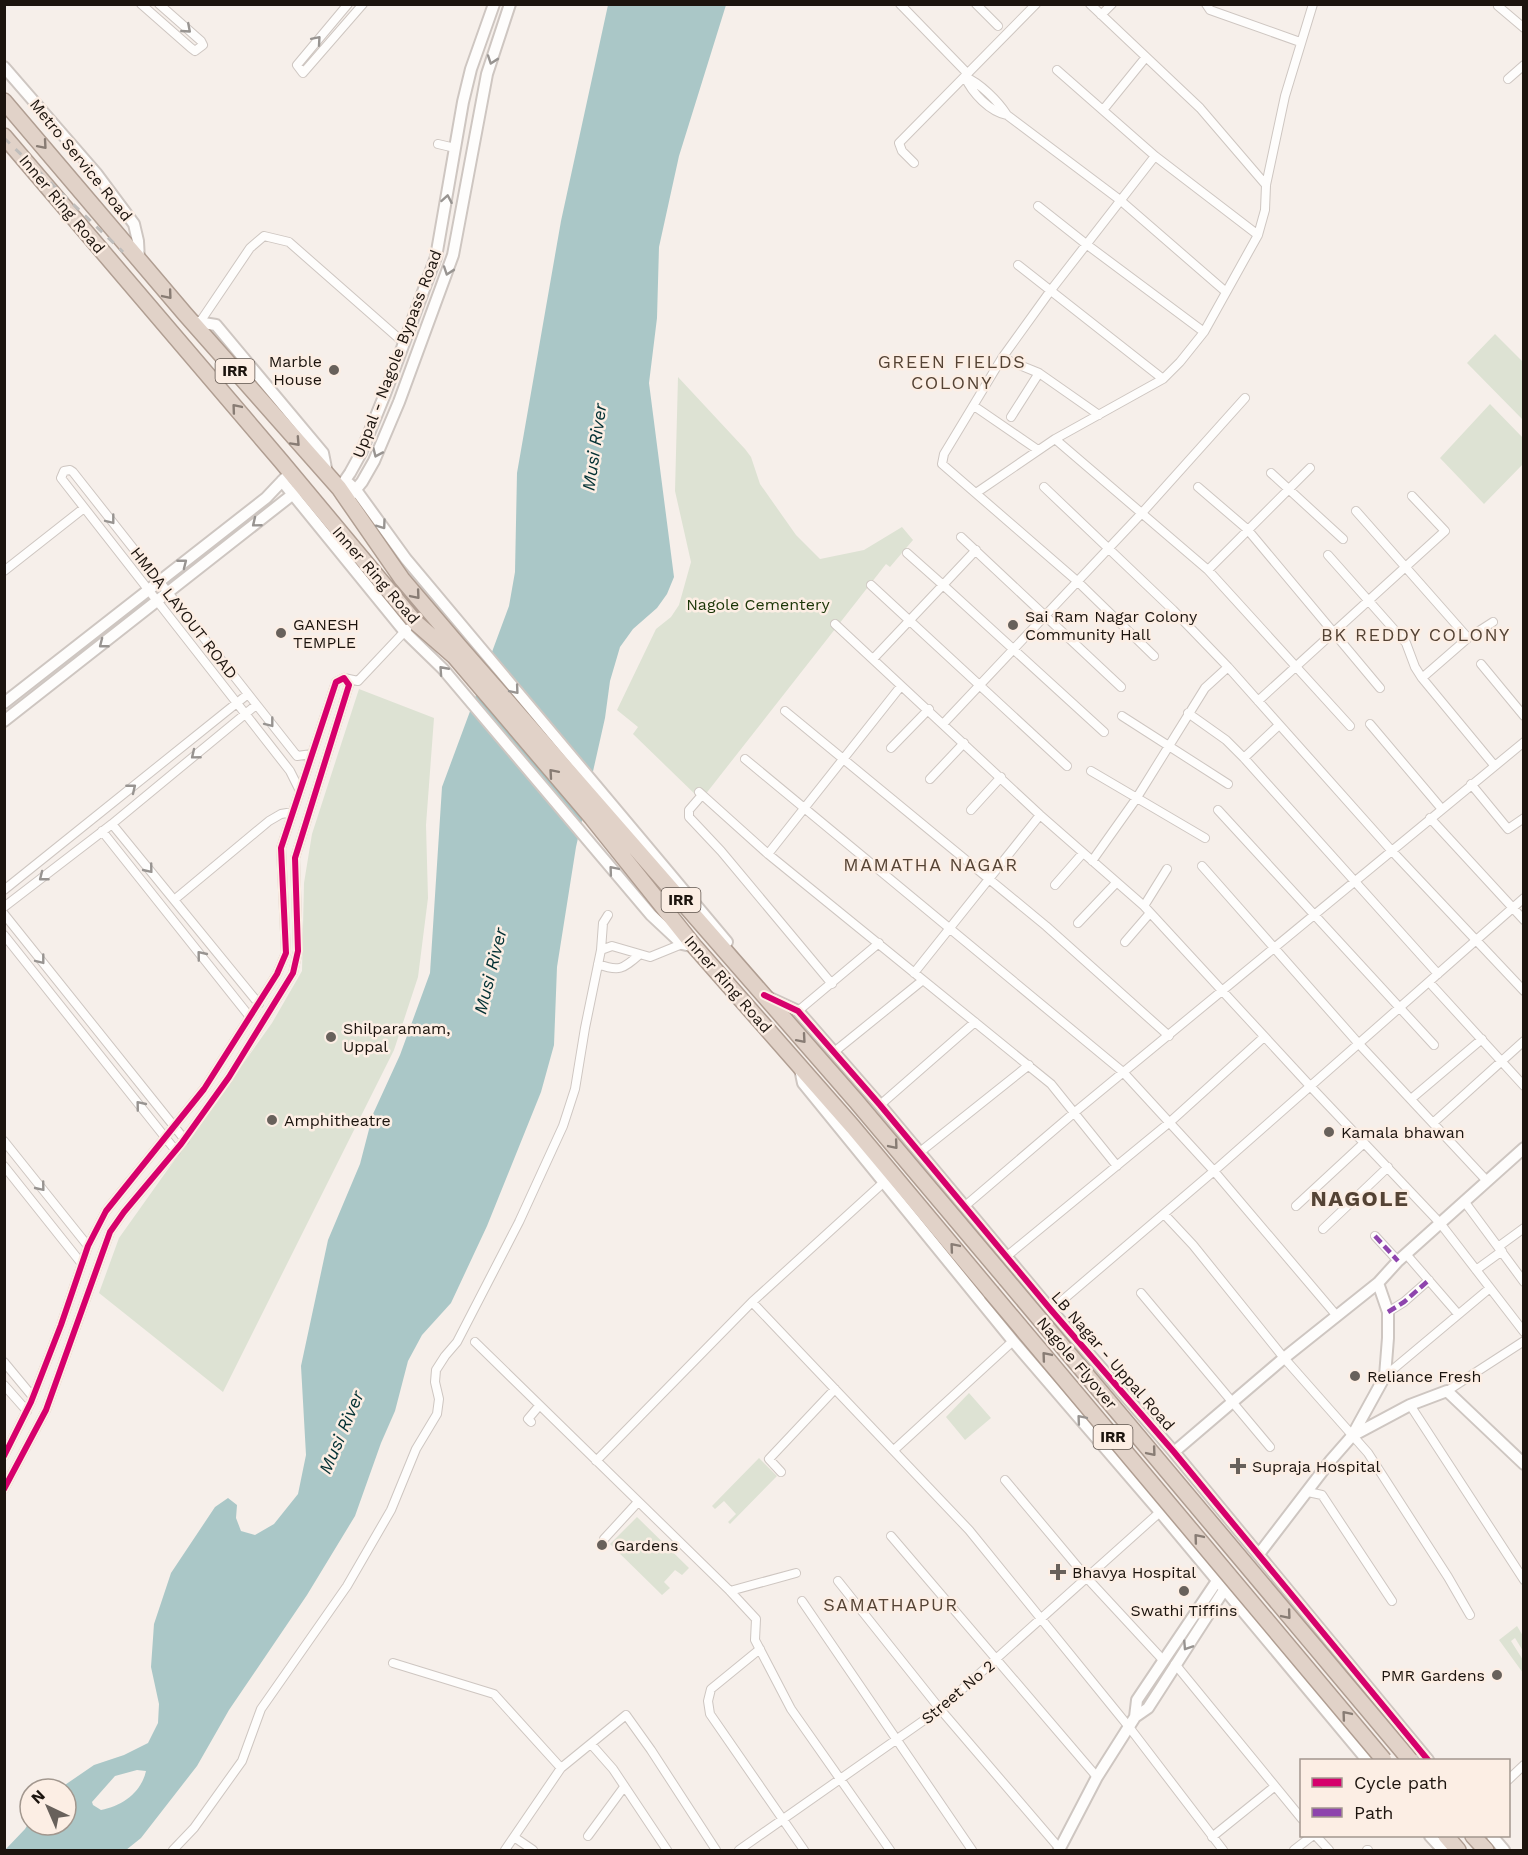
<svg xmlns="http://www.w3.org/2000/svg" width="1528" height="1855" viewBox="0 0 1528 1855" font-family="'Work Sans',sans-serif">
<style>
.green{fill:#dde2d3}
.water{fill:#aac7c7;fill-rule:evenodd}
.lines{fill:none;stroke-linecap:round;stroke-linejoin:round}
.street-casing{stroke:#cec6c1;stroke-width:10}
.secondary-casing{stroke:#cec6c1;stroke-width:14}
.highway-casing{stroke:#b09e92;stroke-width:18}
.street{stroke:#fefdfc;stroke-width:8}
.secondary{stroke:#fefdfc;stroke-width:10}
.highway{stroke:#e1d2c8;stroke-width:15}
.rail{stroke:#bfbdbb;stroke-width:3;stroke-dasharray:8 8;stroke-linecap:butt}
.highway-bridge-casing{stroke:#b09e92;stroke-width:18;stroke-linecap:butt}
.highway-bridge{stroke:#e1d2c8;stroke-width:15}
.quiet{stroke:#8e44ad;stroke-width:4.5;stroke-dasharray:9 4.5;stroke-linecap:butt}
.cycleway-casing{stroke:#fceee4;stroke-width:10}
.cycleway{stroke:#d6006c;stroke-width:6}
.oneway{stroke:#989491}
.oneway2{stroke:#887c74}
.poi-dot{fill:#68615b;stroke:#fceee4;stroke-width:2}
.labels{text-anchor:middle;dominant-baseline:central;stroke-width:5;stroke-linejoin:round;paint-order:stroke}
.shield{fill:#fceee4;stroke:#5f554e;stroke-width:1.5}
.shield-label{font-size:15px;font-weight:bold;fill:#1c140e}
.street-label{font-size:16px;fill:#1c140e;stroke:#fceee4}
.poi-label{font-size:16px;fill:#1c140e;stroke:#fceee4;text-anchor:start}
.park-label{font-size:16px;fill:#1a3506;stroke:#fceee4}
.neighbourhood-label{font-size:18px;letter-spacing:1.5px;fill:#554334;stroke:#fceee4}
.water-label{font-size:18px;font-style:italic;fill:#023033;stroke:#fceee4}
.district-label{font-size:22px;font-weight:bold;letter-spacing:1.5px;fill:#554334;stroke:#fceee4}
</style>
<rect width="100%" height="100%" fill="#f6efea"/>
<path class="green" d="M1495,334L1523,362V420L1467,363Z
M678,377L745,449L751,457L760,484L796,535L820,559L864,550L902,527L913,540L890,567L886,564L701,800L633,734L638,727L617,710L656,629L671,617L679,605L691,562L675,491Z
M1490,404L1523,438V464L1484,504L1440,458Z
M359,689L434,718L426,825L428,898L418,977L394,1050L223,1392L99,1293L119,1238L272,1023L302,971L304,883L312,834Z
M969,1393L991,1418L965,1440L946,1417Z
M759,1458L777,1476L730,1524L728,1522L736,1514L724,1501L715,1509L712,1506Z
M637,1517L689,1568L682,1575L675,1570L664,1582L670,1588L662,1595L610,1544Z
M1517,1626L1523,1636V1651L1515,1638L1511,1641L1523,1660V1673L1499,1640Z"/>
<path class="water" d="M608,5H726L679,156L659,247L657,318L649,383L674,577L667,594L657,608L633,629L620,647L610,681L605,718L576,847L557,967L554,1045L541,1092L487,1226L451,1303L422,1335L408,1361L395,1411L381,1443L355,1516L307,1595L229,1710L197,1766L141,1838L126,1850H5L25,1829L30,1821V1825H66V1789H59L94,1765L124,1755L148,1743L158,1723L159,1704L151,1667L154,1624L171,1573L215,1507L228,1498L237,1505L236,1518L241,1531L255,1535L274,1524L298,1494L306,1455L301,1366L328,1240L360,1164L373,1114L400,1055L430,973L442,787L509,606L515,572L517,473L561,221ZM137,1770L146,1771C141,1793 122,1806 101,1810L93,1805L92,1802L115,1776Z"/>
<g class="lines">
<g class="street-casing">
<path id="street" d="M141,4L191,48L195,51L203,45L201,41L159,4
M348,4L297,65L303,73L363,4
M900,4L967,73
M976,4L998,26
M1090,4L1200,108L1266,185
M1206,4L1210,10L1300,42
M1499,4L1498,6L1524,28
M1101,15L1112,4
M1057,70L1155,156L1258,235
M965,77C980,83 998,101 1007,115L1120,200L1226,292
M965,77C972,93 990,112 1007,115
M1508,79L1524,65
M1103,110L1146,57
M438,144L455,148
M914,163L902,151L899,143L1036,4
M1038,206L1086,244L1204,332
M1018,265L1163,379
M200,322L250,248L264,236L289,242L404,343
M1002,358L1039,373L1099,415
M974,406L1038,450
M1011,417L1039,373
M1055,439L1208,570L1350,726
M1271,473L1343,539
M1044,487L1173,610L1228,667L1391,850L1524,991
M1198,487L1247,529L1380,688
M976,493L1055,439L1163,379L1180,362L1204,332L1258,235L1265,210L1266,185L1285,96L1313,4
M1356,511L1468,638
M961,537L1121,687
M907,553L943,585L976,550
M1328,555L1406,643L1415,667L1422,678L1494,765
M1208,570L1310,468
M4,571L84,508
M871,585L1067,766
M835,624L1040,815L1144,906L1311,1087L1440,1223L1524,1332
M1154,656L1077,581L942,464L944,454L1002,358L1051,290L1155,156
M873,659L943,585L1104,732
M1481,664L1524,716
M344,678L358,681L407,629
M1422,678L1468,638L1493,622
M1258,701L1445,531L1412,496
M785,711L1046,926L1169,1036
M1188,713L1226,740L1244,758L1279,725
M1122,716L1228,784
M943,724L1141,514L1245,398
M1370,724L1441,808
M891,748L929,709
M1244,758L1438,974
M745,759L1123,1072L1214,1171L1337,1316
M1091,771L1205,838
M930,779L964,743
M1471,784L1508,829L1524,818
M300,791L290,771L61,478L64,471L70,470L73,472L297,756L312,754
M699,792L768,854L1051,1084L1117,1166
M702,795L689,810V817L721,851L832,984
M971,810L1001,777
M1218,810L1434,1045
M1430,818L1524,920
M112,824L259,1004
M102,831L250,1017
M768,854L901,686
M1092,861L1136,799L1205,688L1228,667
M1202,866L1359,1044L1487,1181
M1055,885L1083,853
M4,890L248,694
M174,900L269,821L281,814L293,812
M1144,906L1167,869
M4,907L112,824L256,705
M4,914L185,1140
M608,915L603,923L601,950L612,946L650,957L682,944
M1078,923L1116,883
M4,935L176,1151
M1125,942L1150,913
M598,964C619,972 623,969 639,955
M914,973L1040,815
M1429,982L1524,1086
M798,1011L879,943
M834,1052L923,980
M1411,1099L1482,1039
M880,1105L975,1022
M1433,1123L1524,1041
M4,1141L88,1246
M920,1152L1029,1065
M4,1166L82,1264
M1464,1201L1524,1282
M965,1206L1075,1112L1524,742
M1296,1206L1364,1143
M1164,1214L1193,1245L1284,1358L1368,1453L1448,1577L1470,1615
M1323,1229L1388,1167
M1375,1236L1398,1261
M1498,1247L1524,1228
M1406,1254L1458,1314
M1007,1256L1170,1122L1264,1037
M1476,1270L1502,1251
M1141,1293L1270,1447
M752,1302L969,1530L1129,1727L1223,1850
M1051,1310L1214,1171L1524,898
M1388,1312L1404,1302L1429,1280
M475,1342L730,1591L756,1619L755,1640L791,1709L890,1850
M4,1362L33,1397
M1385,1376L1490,1288
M4,1385L27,1411
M1447,1391L1524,1341
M1410,1405L1524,1580
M531,1422L528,1419L539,1406
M894,1450L1013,1341
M4,1456L31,1402L61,1325L88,1246L106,1211L204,1089L277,974L286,953L281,848L336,682L344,678L349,685L295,858L298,951L293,973L229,1077L181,1144L124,1212L110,1232L46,1410L4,1489
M596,1461L752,1302L884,1182
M781,1472L769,1459L835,1389
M1005,1480L1087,1578L1163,1660
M1308,1492L1322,1495L1392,1601
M891,1536L1097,1777
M604,1539L638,1502
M838,1581L940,1709L1060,1849
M730,1591L796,1573
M802,1601L972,1850
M760,1649L711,1689L708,1701L710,1714L804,1850
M393,1663L494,1694L561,1768
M1175,1664L1302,1819
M591,1744L613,1769L667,1850
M1508,1780L1524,1765
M588,1836L624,1787
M1316,1836L1329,1850
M514,1837L533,1850
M1212,1837L1274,1787
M173,1850L194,1828L242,1761L261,1709L347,1586L391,1510L416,1449L437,1414L439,1399L435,1382L436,1370L445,1356L457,1342L519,1222L563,1126L575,1089L585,1028L601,950
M505,1850L561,1768L626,1715L651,1750L716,1850
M739,1850L940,1709L1160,1512
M1294,1850L1312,1836
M1367,1850H1368"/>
</g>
<g class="secondary-casing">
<path id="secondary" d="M4,67L96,173L134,224L138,241L139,260
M191,321L216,325L323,453L327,473
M345,480L356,490L406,559L727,942
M282,481L405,632L443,669L651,915L682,944L695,947
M341,486L350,473L361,453L385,394L436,257L463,102L471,69L494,4
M352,494L362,482L374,461L399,402L453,255L487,74L510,4
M4,703L266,498L285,478
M4,721L297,491
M770,998L798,1011L880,1105L1051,1310L1174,1452L1428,1760
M800,1069L803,1083L1013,1341L1160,1512L1367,1760
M1352,1436L1385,1376L1388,1338V1312L1378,1283
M1174,1452L1284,1358L1378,1283L1398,1261L1524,1148
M1259,1554L1331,1460L1352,1436L1410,1405L1447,1391L1524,1464
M1135,1717L1137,1700L1217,1581
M1430,1836L1443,1850
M1492,1836L1504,1850
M1059,1850L1097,1777L1135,1717L1148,1708L1224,1590"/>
</g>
<g class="highway-casing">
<path id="highway" d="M4,101L185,314L339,488L402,579L459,646L856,1101L1006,1279
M4,136L281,461L415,622L454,656L592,818L695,947L853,1127L991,1292
M1446,1836L1458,1850
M1473,1836L1486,1850"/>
</g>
<use href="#street" class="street"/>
<use href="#secondary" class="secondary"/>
<use href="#highway" class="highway"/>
<path class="rail" d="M4,138L123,252"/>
<g class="highway-bridge-casing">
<path id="highway-bridge" d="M1006,1279L1410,1760
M991,1292L1384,1760"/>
</g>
<use href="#highway-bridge" class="highway-bridge"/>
<path class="quiet" d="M1375,1236L1398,1261
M1388,1312L1404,1302L1429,1280"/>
<g class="cycleway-casing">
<path id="cycleway" d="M764,995L798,1011L880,1105L1051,1310L1174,1452L1428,1760
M4,1456L31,1402L61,1325L88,1246L106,1211L204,1089L277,974L286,953L281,848L336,682L344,678L349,685L295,858L298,951L293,973L229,1077L181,1144L124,1212L110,1232L46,1410L4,1489"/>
</g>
<use href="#cycleway" class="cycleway"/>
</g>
<defs><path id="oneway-chevron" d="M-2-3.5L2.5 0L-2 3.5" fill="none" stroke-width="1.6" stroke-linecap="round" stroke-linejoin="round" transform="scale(1.5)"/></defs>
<g class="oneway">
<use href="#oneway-chevron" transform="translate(187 29) rotate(41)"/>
<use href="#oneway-chevron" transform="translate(317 40) rotate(-49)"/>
<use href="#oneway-chevron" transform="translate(492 60) rotate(109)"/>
<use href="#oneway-chevron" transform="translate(447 199) rotate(-80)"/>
<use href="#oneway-chevron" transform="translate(448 271) rotate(109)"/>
<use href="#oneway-chevron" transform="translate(377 453) rotate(114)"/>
<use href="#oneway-chevron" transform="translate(111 520) rotate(52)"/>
<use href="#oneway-chevron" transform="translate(256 523) rotate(141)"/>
<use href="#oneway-chevron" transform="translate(382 525) rotate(54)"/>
<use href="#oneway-chevron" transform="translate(183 563) rotate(-38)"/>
<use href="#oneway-chevron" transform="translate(103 644) rotate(142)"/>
<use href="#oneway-chevron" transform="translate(443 670) rotate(-132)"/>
<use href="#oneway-chevron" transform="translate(515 690) rotate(50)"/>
<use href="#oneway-chevron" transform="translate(270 723) rotate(52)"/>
<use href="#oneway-chevron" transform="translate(195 755) rotate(141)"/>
<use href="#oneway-chevron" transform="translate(132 788) rotate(-39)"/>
<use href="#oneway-chevron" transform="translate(149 869) rotate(51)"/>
<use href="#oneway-chevron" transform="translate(613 870) rotate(-130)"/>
<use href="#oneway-chevron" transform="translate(43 877) rotate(142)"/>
<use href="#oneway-chevron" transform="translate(201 955) rotate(-129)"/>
<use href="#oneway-chevron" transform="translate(41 960) rotate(52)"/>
<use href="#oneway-chevron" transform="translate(140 1105) rotate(-129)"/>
<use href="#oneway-chevron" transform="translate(41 1187) rotate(51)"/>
<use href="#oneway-chevron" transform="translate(1081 1419) rotate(-130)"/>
<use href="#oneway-chevron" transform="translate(1187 1646) rotate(123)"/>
</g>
<g class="oneway2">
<use href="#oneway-chevron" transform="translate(43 145) rotate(49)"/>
<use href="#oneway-chevron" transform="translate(168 295) rotate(50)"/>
<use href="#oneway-chevron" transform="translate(236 408) rotate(-130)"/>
<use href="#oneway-chevron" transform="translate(296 442) rotate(47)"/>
<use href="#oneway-chevron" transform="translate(416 595) rotate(50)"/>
<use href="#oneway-chevron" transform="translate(553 773) rotate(-131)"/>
<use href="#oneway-chevron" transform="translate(802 1039) rotate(49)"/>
<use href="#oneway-chevron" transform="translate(894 1145) rotate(50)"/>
<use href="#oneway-chevron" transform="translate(954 1247) rotate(-130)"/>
<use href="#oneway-chevron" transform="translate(1046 1356) rotate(-130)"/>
<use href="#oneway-chevron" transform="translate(1152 1452) rotate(50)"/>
<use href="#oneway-chevron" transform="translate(1198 1538) rotate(-130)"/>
<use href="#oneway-chevron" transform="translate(1287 1615) rotate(50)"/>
<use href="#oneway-chevron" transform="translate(1346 1715) rotate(-130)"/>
</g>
<g class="poi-dot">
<circle cx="334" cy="370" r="6"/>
<circle cx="1013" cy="625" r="6"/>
<circle cx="281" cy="633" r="6"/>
<circle cx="331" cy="1037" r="6"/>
<circle cx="272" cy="1120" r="6"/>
<circle cx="1329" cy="1132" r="6"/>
<circle cx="1355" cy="1376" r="6"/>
<path d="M1235 1457h6v6h6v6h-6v6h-6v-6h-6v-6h6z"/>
<circle cx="602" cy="1545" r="6"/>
<path d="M1055 1563h6v6h6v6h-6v6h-6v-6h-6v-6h6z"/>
<circle cx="1184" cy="1591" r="6"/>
<circle cx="1497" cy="1675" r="6"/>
</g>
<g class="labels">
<g class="shield">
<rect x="215.5" y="359" width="39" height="24" rx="4.5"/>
<rect x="661.5" y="888" width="39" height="24" rx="4.5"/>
<rect x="1093.5" y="1425" width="39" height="24" rx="4.5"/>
</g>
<g class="shield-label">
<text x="235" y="371">IRR</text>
<text x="681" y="900">IRR</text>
<text x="1113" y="1437">IRR</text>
</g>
<g class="street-label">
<text transform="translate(81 160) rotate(51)">Metro Service Road</text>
<text transform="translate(62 204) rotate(50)">Inner Ring Road</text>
<text transform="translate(397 354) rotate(-69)">Uppal - Nagole Bypass Road</text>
<text transform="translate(376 575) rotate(49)">Inner Ring Road</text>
<text transform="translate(184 613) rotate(52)">HMDA LAYOUT ROAD</text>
<text transform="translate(728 984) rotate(49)">Inner Ring Road</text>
<text transform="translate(1113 1361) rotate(49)">LB Nagar - Uppal Road</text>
<text transform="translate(1077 1363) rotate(50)">Nagole Flyover</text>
<text transform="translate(958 1692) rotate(-40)">Street No 2</text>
</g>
<g class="poi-label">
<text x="322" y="361" text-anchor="end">Marble<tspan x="322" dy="18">House</tspan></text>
<text x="1025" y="616">Sai Ram Nagar Colony<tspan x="1025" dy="18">Community Hall</tspan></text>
<text x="293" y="624">GANESH<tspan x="293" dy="18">TEMPLE</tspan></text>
<text x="343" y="1028">Shilparamam,<tspan x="343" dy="18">Uppal</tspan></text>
<text x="284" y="1120">Amphitheatre</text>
<text x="1341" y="1132">Kamala bhawan</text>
<text x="1367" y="1376">Reliance Fresh</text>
<text x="1252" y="1466">Supraja Hospital</text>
<text x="614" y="1545">Gardens</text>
<text x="1072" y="1572">Bhavya Hospital</text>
<text x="1184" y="1610" text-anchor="middle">Swathi Tiffins</text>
<text x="1485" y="1675" text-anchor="end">PMR Gardens</text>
</g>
<g class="park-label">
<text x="758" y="604">Nagole Cementery</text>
</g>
<g class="neighbourhood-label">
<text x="952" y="361">GREEN FIELDS<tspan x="952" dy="21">COLONY</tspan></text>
<text x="1416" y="634">BK REDDY COLONY</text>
<text x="931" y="864">MAMATHA NAGAR</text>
<text x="891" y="1604">SAMATHAPUR</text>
</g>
<g class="water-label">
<text transform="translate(594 447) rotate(-82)">Musi River</text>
<text transform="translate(490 971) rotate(-76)">Musi River</text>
<text transform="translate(341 1432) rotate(-67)">Musi River</text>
</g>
<g class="district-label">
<text x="1360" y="1198">NAGOLE</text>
</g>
</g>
<rect width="1528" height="1855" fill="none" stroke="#1c140e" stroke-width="12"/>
<rect x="1300" y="1759" width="210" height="78" fill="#fceee4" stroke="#a2978e" stroke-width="1.5"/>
<rect x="1312" y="1778" width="30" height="9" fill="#d6006c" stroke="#a2978e" stroke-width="1.5"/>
<text x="1354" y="1789" font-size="18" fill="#1c140e">Cycle path</text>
<rect x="1312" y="1808" width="30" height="9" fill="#8e44ad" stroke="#a2978e" stroke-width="1.5"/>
<text x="1354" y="1819" font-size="18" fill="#1c140e">Path</text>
<g transform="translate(48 1807) rotate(316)"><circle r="28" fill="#fceee4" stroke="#a2978e" stroke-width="1.5"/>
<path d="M0-4.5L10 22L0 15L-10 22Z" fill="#68615b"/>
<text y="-9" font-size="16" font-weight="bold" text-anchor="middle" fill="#1c140e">N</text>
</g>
</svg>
